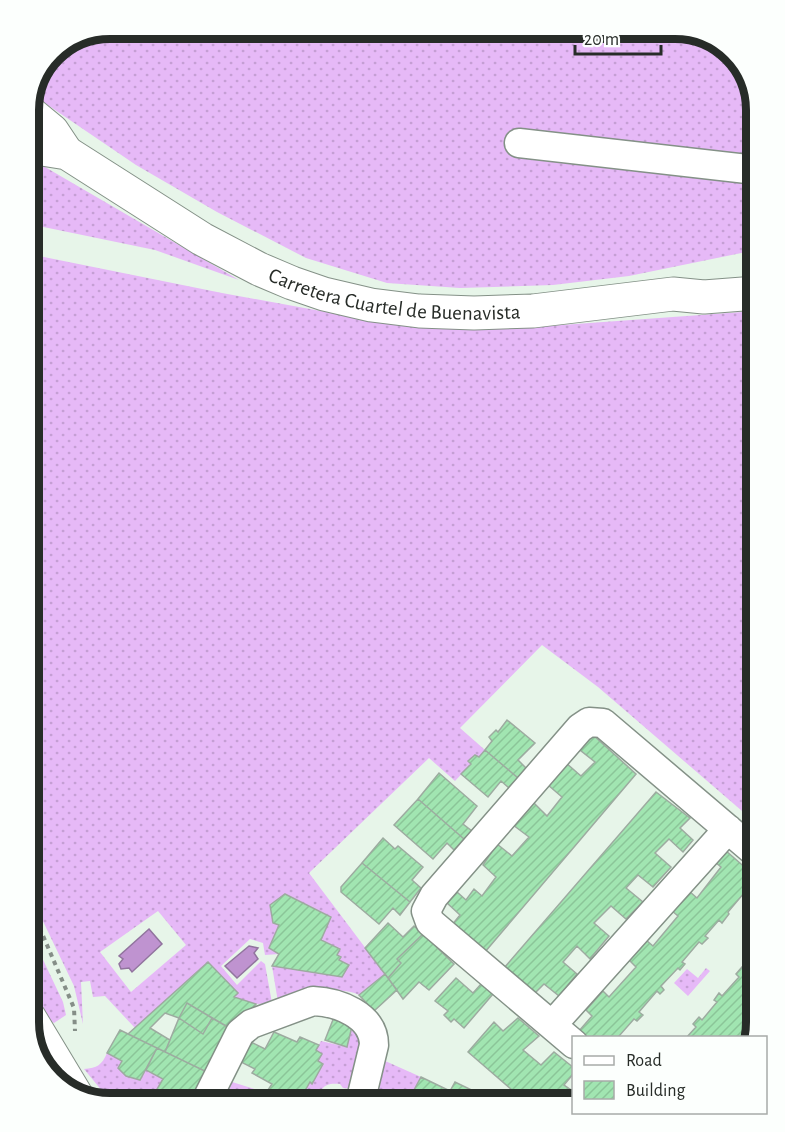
<svg xmlns="http://www.w3.org/2000/svg" width="785" height="1132" viewBox="0 0 785 1132" font-family="'Alegreya Sans',sans-serif">
<style>
.grass{fill:url(#grass-dots);fill-rule:evenodd}
.water{fill:#bf93d0;stroke:#91749e;stroke-width:1.5}
.building{fill:url(#building-hatch);stroke:#9daba0;stroke-width:1.5}
.lines{fill:none;stroke-linecap:round;stroke-linejoin:round}
.minor-casing{stroke:#849187;stroke-width:31}
.major-casing{stroke:#849187;stroke-width:35}
.highway-casing{stroke:#849187;stroke-width:35}
.path{stroke:#858e87;stroke-width:4;stroke-dasharray:4.5 4.5;stroke-linecap:butt}
.minor{stroke:#fff;stroke-width:28}
.major{stroke:#fff;stroke-width:33}
.highway{stroke:#fff;stroke-width:33}
.labels{text-anchor:middle;dominant-baseline:central;stroke-width:5;stroke-linejoin:round;paint-order:stroke}
.street-label{font-size:21px;fill:#272c28;stroke:#fcfffd}
.rim{fill:none;stroke:#272c28;stroke-width:8}
</style>
<defs>
<pattern id="grass-dots" width="8" height="8" patternUnits="userSpaceOnUse" patternTransform="scale(1.5)"><rect width="8" height="8" fill="#e6b9f7"/><path d="M2 2h.1M6 6h.1" fill="none" stroke="#c59fd4" stroke-width="1.8" stroke-linecap="round"/></pattern>
<pattern id="building-hatch" width="6" height="6" patternUnits="userSpaceOnUse" patternTransform="scale(1.5)"><rect width="6" height="6" fill="#a1e5b1"/><path d="M-1 1l2-2M0 6l6-6M5 7l2-2" fill="none" stroke="#8bc598"/></pattern>
</defs>
<rect width="100%" height="100%" fill="#e7f5e9"/>
<path class="grass" d="M110,29H680L716,40L746,69L756,110V250L629,276L553,285L460,288L387,283L306,258L217,212L136,165L33,95L56,49Z
M29,155L45,167L239,280L155,250L29,224Z
M29,254L222,293L348,316L548,326L756,311V823L598,687L542,645L460,728L485,750L479,757L474,755L469,761L471,764L455,781L429,758L309,873L385,974L359,995C339,984 300,997 278,1002L272,966L349,965L339,960L341,957L337,955L340,949L321,940L331,917L285,894L270,906L273,923L279,925V954L265,955L263,943L250,939L221,966L237,985L261,961L265,964L272,1003L256,1004L234,997L238,993L208,962L135,1028L105,996L93,997L90,981L81,982L83,1024L74,986L29,892ZM158,911L186,945L131,992L100,952Z
M29,930L63,1002L66,1015L54,1023L46,1018L29,983Z
M706,968L710,971L688,996L674,983L687,969L698,978Z
M354,1018L365,1028L354,1089L343,1088L340,1084C323,1082 321,1089 315,1103H298L310,1082L312,1083L323,1065L318,1061L322,1054L316,1050L321,1041L347,1047Z
M107,1053L122,1061L118,1068L126,1076L140,1080L146,1070L163,1079L153,1096L165,1103H112L84,1069C97,1068 102,1065 107,1053Z
M383,1060L421,1077L407,1103H377Z
M229,1081L264,1092L286,1103H236L222,1095Z"/>
<path class="water" d="M149,929L162,944L132,972L129,968L121,969L119,964L123,959L119,956Z
M249,946L258,948L254,953L258,959L237,978L225,966Z"/>
<path class="building" d="M507,720L535,743L518,760L526,768L518,778L485,750L492,741L489,737L496,730L498,732Z
M592,734L636,774L485,952L452,925L460,915L446,902L457,892L466,900L474,889L482,896L496,877L483,865L497,844L512,856L529,837L513,825L533,802L547,816L562,797L548,785L566,763L581,776L595,762L580,750Z
M485,750L518,778L509,788L501,781L488,797L461,774L471,764L468,761L475,755L479,757Z
M439,773L477,806L463,824L472,831L464,839L418,799Z
M656,792L690,818L680,828L693,840L683,852L669,839L655,853L671,867L653,887L638,875L626,888L643,902L626,919L611,906L594,923L609,936L590,959L577,946L563,962L577,974L559,996L544,984L535,993L504,968Z
M418,799L464,839L454,850L447,843L433,859L394,825Z
M383,838L395,849L398,846L423,867L412,880L421,888L410,902L362,863Z
M725,850L756,877V882L751,888L753,890L748,897L744,893L728,912L729,914L722,923L719,920L705,936L708,938L702,944L699,942L682,962L685,964L680,970L678,968L661,986L664,990L660,994L657,991L639,1012L643,1015L637,1021L634,1019L619,1036L620,1038H587L579,1031L592,1016L586,1010L603,991L609,997L636,967L629,960L646,940L653,946L678,916L671,910L689,891L697,898L721,867L715,862Z
M362,863L410,902L400,915L393,908L379,924L341,892V887Z
M285,894L331,917L321,940L340,949L337,955L341,957L339,960L349,965L342,977L272,966L279,954L269,948L279,925L273,923L270,905Z
M388,923L403,937L414,926L423,934L397,959L401,963L388,978L365,948Z
M423,934L454,964L429,990L419,982L403,999L388,978L401,963L397,959Z
M756,957V1008L743,1024L751,1030L743,1038H686L696,1027L693,1024L699,1017L702,1020L717,1002L714,1000L719,993L722,996L739,977L736,974L742,967L746,969Z
M208,962L238,993L234,997L256,1004L233,1030L187,1003L179,1018L165,1013L150,1028L170,1040L165,1052L128,1034Z
M385,974L397,990L374,1011L359,995Z
M456,978L473,993L481,984L493,994L464,1028L454,1019L451,1022L444,1015L448,1011L435,1001Z
M187,1003L212,1018L203,1034L179,1018Z
M336,1012L354,1018L347,1047L325,1040Z
M179,1018L203,1034L212,1018L233,1030L211,1074L165,1052Z
M518,1018L539,1036L523,1050L541,1065L554,1052L574,1068V1073L564,1085L574,1092V1103H527L468,1052L494,1022L503,1031Z
M120,1030L157,1048L140,1080L126,1076L118,1068L122,1061L107,1053Z
M274,1032L297,1042L300,1037L319,1045L316,1050L322,1054L318,1061L323,1064L312,1084L310,1082L298,1103H286L266,1093L272,1084L252,1073L255,1069L241,1062L251,1042L265,1049Z
M157,1048L211,1074L196,1103H165L153,1096L163,1079L146,1070Z
M421,1077L450,1091L455,1082L480,1094L475,1103H407Z"/>
<g class="lines">
<g class="minor-casing">
<path id="minor" d="M519,143L756,170
M552,1025L728,829
M574,1044L430,922L426,911L434,896L580,728L589,722L603,723L756,853
M205,1103L240,1033L251,1024L313,1001C338,1002 374,1015 374,1045L360,1103"/>
</g>
<g class="major-casing">
<g id="major">
<path d="M29,112L52,131L64,149"/>
<path id="s1" d="M29,139L42,149L67,153L202,239L259,269L292,283L324,294L371,305L419,311L474,313L533,311L673,294L704,297L756,293"/>
</g>
</g>
<g class="highway-casing">
<path id="highway" d="M29,1017L76,1095"/>
</g>
<path class="path" d="M29,903L74,1008L75,1031"/>
<use href="#minor" class="minor"/>
<use href="#major" class="major"/>
<use href="#highway" class="highway"/>
</g>
<g class="labels">
<g class="street-label">
<text stroke="none"><textPath href="#s1" startOffset="406">Carretera Cuartel de Buenavista</textPath></text>
</g>
</g>
<path d="M0 0H785V1132H0ZM110 39H675A71 71 0 0 1 746 110V1022A71 71 0 0 1 675 1093H110A71 71 0 0 1 39 1022V110A71 71 0 0 1 110 39Z" fill="#fcfffd" fill-rule="evenodd"/>
<path class="rim" d="M110 39H675A71 71 0 0 1 746 110V1022A71 71 0 0 1 675 1093H110A71 71 0 0 1 39 1022V110A71 71 0 0 1 110 39Z"/>
<rect x="572" y="1036" width="195" height="78" fill="#fcfffd" stroke="#a7aba8" stroke-width="1.5"/>
<rect x="584" y="1056" width="30" height="9" fill="#ffffff" stroke="#a7aba8" stroke-width="1.5"/>
<text x="626" y="1066" font-size="18" fill="#272c28">Road</text>
<rect x="584" y="1081" width="30" height="18" fill="url(#building-hatch)" stroke="#a7aba8" stroke-width="1.5"/>
<text x="626" y="1096" font-size="18" fill="#272c28">Building</text>
<path d="M575 45v9h86v-9" fill="none" stroke="#272c28" stroke-width="3"/>
<text x="584" y="45" font-size="18" fill="#272c28" stroke="#fcfffd" stroke-width="4.5" paint-order="stroke">20 m</text>
</svg>
